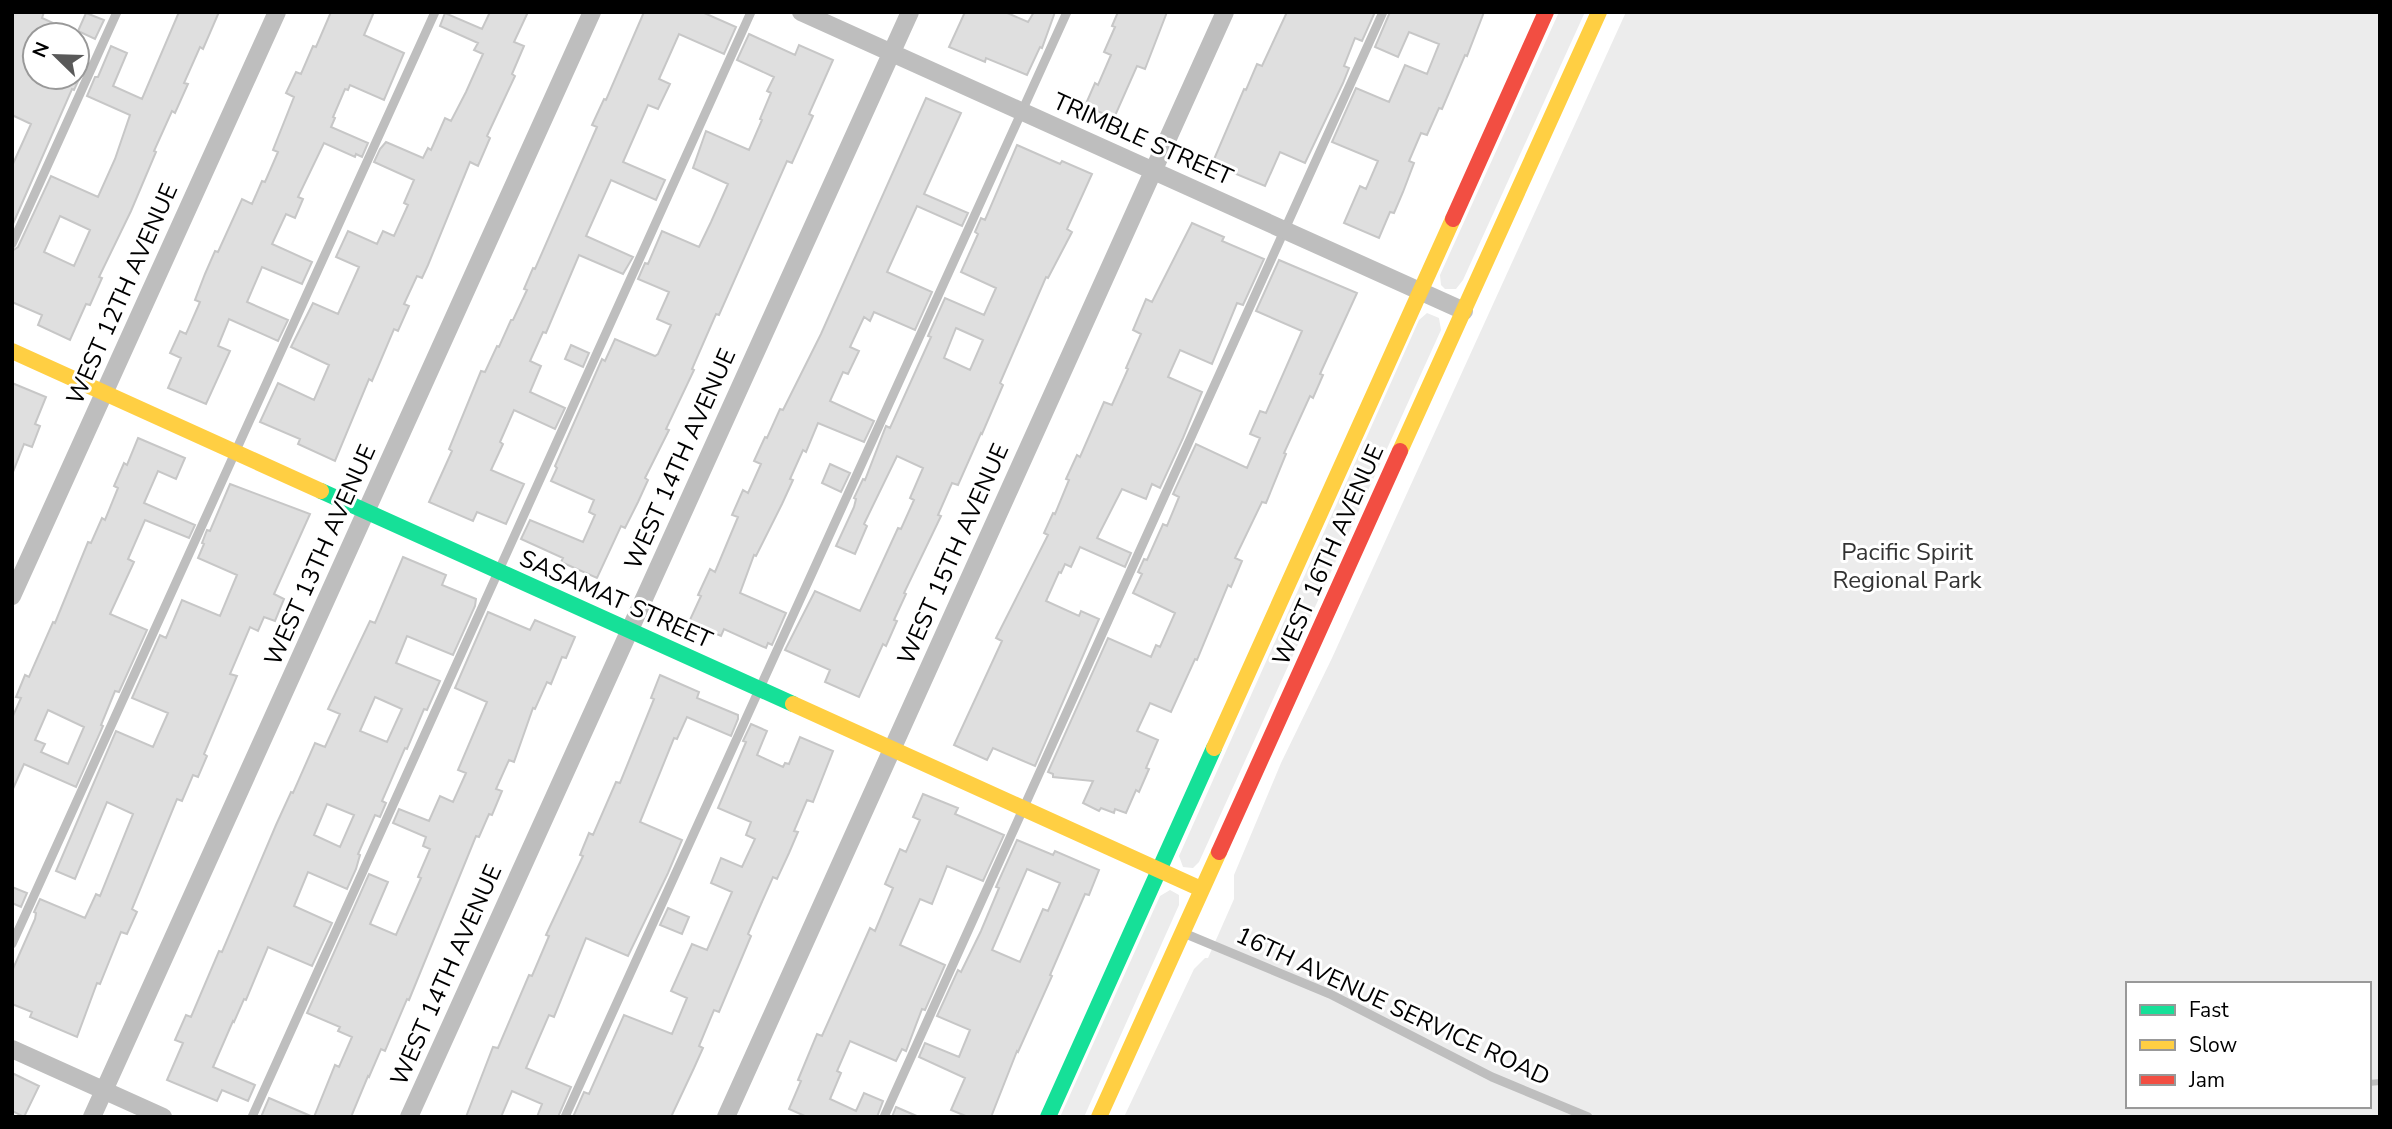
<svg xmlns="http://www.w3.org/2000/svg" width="2392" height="1129" viewBox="0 0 2392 1129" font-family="'Nunito Sans',sans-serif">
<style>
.green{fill:#ececec;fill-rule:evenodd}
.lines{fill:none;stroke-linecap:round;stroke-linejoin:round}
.stream{stroke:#bfbfbf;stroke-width:6}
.building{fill:#dfdfdf;stroke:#c7c7c7;stroke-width:2;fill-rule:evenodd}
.lane{stroke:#bebebe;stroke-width:9}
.street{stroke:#bebebe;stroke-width:18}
.fast{stroke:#16e098;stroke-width:16}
.slow{stroke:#ffcf43;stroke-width:16}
.jam{stroke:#f24e42;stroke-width:16}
.labels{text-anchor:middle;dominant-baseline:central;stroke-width:6;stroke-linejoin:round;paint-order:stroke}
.street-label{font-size:24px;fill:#000;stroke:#fff}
.park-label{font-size:24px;fill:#333;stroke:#fff}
</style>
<rect width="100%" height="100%" fill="#fff"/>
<path class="green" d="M1559,12H1585L1463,280L1456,289H1445L1441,285L1440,275Z
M1626,12H2380V1117H1124L1194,969L1205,958H1208L1234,899V875L1281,763L1332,658ZM2128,984H2369V1106H2128Z
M1427,313L1439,318L1441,330L1199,862L1193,868L1183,867L1179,856L1419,320Z
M1170,890L1179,895V905L1084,1117H1060L1160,896Z"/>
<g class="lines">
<path class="stream" d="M2369,1083L2380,1082"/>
</g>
<path class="building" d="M12,12H44L42,18L79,35H35V77H80L74,90L72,89L12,226V166L31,124L12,115Z
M179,12H219L203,49L200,47L184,83L188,84L175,113L172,111L154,151L156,152L131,211L99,277L102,278L90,305L86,304L70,340L38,325L42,315L12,302V251L18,247L51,176L98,197L115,159L130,115L87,96L95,77H98L111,46L127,53L113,86L142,99ZM60,216L90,230L74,266L44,252Z
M331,12H374L364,35L404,53L384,100L350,85L348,90L345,89L333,117L335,118L331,127L368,143L362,157L356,154L355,157L324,143L298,197L303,199L295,218L286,214L272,244L312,262L302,284L262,267L247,302L288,320L278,341L229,319L218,346L230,351L206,404L168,388L181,358L170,353L180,331L186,334L200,302L195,300L205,274L215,251L218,252L242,199L252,204L262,181L265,182L278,152L273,150L294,97L286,93L296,72L301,74L313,46L316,47Z
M490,12H528L514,42L524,46L512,74L515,76L487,136L490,138L478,166L470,162L428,265L422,278L417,276L404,304L409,306L398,331L394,329L372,381L369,379L335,461L298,444L300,439L260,422L278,383L314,400L329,365L291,347L313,303L338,314L359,267L336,257L348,231L377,244L383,231L394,236L408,205L404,203L414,180L374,162L380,149L386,142L423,158L428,148L431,150L445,118L451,121L466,92L483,54L474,50L478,43L440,26L445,13L482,29Z
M644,12H702L736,27L724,54L679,34L659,79L670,84L658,109L648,105L623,162L665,180L656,200L611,180L586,236L633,257L623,274L579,255L546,333L543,332L530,361L541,366L530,392L565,408L555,429L514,410L500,442L503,444L491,470L524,484L506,524L477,512L473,521L429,502L452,451L449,449L481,371L485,372L497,346L499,347L511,320H513L527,290L524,289L533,268L535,269L597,127L592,125L604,99L606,100Z
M965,12H1005L1028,22L1034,12H1055L1042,48L1040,47L1027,75L986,58L985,62L949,47Z
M1118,12H1167L1145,69L1137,66L1114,118L1085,106L1095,83L1098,85L1111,55L1104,52L1115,27L1112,26Z
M1287,12H1375L1362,41L1355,38L1344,66L1349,68L1343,83L1305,163L1280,152L1265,186L1212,164L1244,89L1246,90L1257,64L1262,66Z
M1390,12H1484L1467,56L1465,55L1442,109L1439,108L1427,135L1421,133L1409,161L1414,163L1403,192L1394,213L1390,212L1379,238L1344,223L1360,186L1366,189L1378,161L1332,142L1356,88L1389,102L1405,65L1427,74L1439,44L1409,32L1398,57L1375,47Z
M86,13L104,20L95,39L78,31Z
M749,34L795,55L799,45L833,60L809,114L813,116L792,163L787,161L719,315L716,314L692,369L694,370L666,429L669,430L645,478L648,480L638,502L625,528L621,526L597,578L561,562L563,558L521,539L530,520L583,542L595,515L589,512L594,500L551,481L557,468L555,466L602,359L605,361L615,339L655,356L658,354L671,325L657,319L669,292L638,279L645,263L648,264L662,231L699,247L711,222L728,184L693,168L706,131L749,150L762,120L760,119L771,93L767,91L774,77L737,60Z
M926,98L961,113L924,194L968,213L962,226L917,206L887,272L932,292L915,330L874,312L870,321L864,317L850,347L859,351L848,374L843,372L830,401L874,421L864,442L818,423L806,452L803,450L790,479L793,480L782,504L756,556L754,555L740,593L786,613L772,645L768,643L766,648L724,629L721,636L689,622L701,596L698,595L710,569L715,572L738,517L732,515L743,490L748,493L761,464L754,461L765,437L767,438L780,409L783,410L821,334Z
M1017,145L1060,164L1062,161L1092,174L1067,229L1072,232L1048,278L1046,277L1000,383L1003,385L982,434L981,433L958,485L952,483L938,515L941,516L904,593L906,594L894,620L897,621L886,646L883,644L859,697L825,682L830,670L785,650L815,591L860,611L898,528L901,529L914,500L910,498L923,468L897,456L864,524L867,526L855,554L836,546L854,507L856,499L854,498L863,479L865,480L886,426L890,428L931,337L928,336L945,298L984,315L996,288L961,272L978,234L975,232L981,218L985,220ZM956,328L983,340L970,370L944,358Z
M1192,223L1224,237L1222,241L1264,259L1243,305L1237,303L1212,364L1180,350L1168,377L1202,392L1183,438L1160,488L1152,484L1146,499L1122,489L1097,538L1131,553L1125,567L1080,547L1071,567L1065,564L1061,573L1059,572L1046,601L1079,616L1081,611L1099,619L1035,766L993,748L987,760L954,745L1002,641L996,638L1048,535L1044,533L1053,513L1055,514L1069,480L1066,479L1077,455L1080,457L1104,402L1112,405L1128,369L1126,368L1141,334L1133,330L1146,299L1152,302Z
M1279,260L1357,293L1320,374L1323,375L1313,398L1310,396L1284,453L1286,454L1266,503L1262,502L1235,558L1242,561L1231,587L1228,585L1197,660L1195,659L1171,712L1150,703L1137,731L1158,740L1146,768L1149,769L1139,792L1136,790L1126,813L1115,809L1114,813L1101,808L1099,811L1083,803L1093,781L1053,777V774L1048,772L1108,638L1151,657L1156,645L1160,647L1175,613L1133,593L1142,574L1138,572L1144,559L1147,560L1163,524L1167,526L1179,497L1173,494L1196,444L1247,468L1260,438L1250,434L1260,411L1266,413L1302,331L1256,311Z
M571,345L589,353L583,367L565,359Z
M12,383L46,397L35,424L40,426L32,447L24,444L13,472Z
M138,438L185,458L176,479L158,471L144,503L195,525L189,538L145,520L128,559L134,562L110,614L147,630L119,692L115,691L101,725L103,726L76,787L24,764L12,791V718L21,698L16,697L25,675L29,677L53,622L55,623L88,542L91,543L102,518L105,520L118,488L114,486L124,463L127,465ZM48,710L84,727L68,764L41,752L45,744L35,740Z
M830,464L850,473L841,492L822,483Z
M230,484L310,514L274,594L284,599L275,621L264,617L258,631L250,627L230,674L237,676L204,754L207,756L198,777L193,775L182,801L177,799L132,909L137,912L127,934L121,932L100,984L97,983L77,1037L30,1017L32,1012L12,1004V971L35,919L36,913L34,912L40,899L85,918L96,894L100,896L133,814L107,802L75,879L56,871L116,731L153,747L168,713L132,698L160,635L166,638L182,600L220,616L237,575L198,558L204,544L202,543L207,530L210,531Z
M403,557L446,575L442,585L476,599L475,606L453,655L407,636L396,663L440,681L427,710L424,709L407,749L405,748L382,801L386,803L380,817L375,815L358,854L360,855L356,869L347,889L308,872L294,906L332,923L312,966L268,947L246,1000L244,999L234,1022L233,1021L213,1067L255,1085L248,1101L222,1090L217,1101L167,1080L183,1043L175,1040L186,1015L191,1017L219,951L222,952L276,825L291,792L293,793L315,743L325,747L340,714L328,709L370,621L375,623ZM375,697L402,709L387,742L360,731ZM327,804L354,815L340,847L314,835Z
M488,612L530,630L535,620L575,637L566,658L562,657L551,684L547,682L535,709L533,708L514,762L509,760L496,789L502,791L492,815L489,814L479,837L476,836L409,1000L407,999L385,1051L381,1049L369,1077L368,1076L351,1117H314L335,1065L339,1067L352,1037L338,1031L340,1027L307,1013L369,874L388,882L370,924L396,935L421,878L418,877L430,849L423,846L426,837L393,823L399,809L429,821L440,796L453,802L466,773L458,770L487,702L455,688Z
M660,675L699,692L697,698L738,715V719L731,736L687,717L677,739L674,738L640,822L682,840L668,873L628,956L586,938L554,1017L549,1015L526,1068L571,1087L558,1117H537L542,1104L512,1091L501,1117H466L493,1047L498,1048L529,975L532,976L549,936L546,935L583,856L580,855L589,833L593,835L616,782L620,783L654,699L651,698Z
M751,724L767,731L757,755L783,767L785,763L789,764L800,737L833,751L813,802L807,800L794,831L798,832L789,853L777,879L773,877L761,904L748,934L751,936L719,1012L714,1010L699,1046L703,1048L694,1068L671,1117H573L584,1092L589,1094L624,1015L672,1034L687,998L671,991L692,944L707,950L732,892L711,883L721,858L742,867L755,839L746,835L751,822L718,808L746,742L743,741Z
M923,794L958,808L955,814L1004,835L983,881L947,866L932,904L920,899L900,945L945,965L925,1010L922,1009L906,1051L902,1049L896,1061L850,1041L837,1071L841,1073L830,1099L856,1111L864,1093L883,1101L877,1117H807L789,1109L801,1081L798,1080L817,1034L822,1036L870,928L875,931L893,888L885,884L900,849L906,852L920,820L913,817Z
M1017,840L1053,855L1055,851L1099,870L1089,895L1085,894L1063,945L1050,975L1052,976L1018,1052L1017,1051L991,1117H968L951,1110L965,1078L919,1057L925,1043L959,1057L970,1030L937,1016L958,970L961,972L981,931L999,888L996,887ZM1027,869L1060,883L1048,911L1043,909L1020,962L992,950Z
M12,887L27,893L21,907L12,903Z
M668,908L689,917L682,934L660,925Z
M12,1073L39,1086L24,1117L12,1111Z
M269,1098L313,1117H261Z
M896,1107L919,1117H892Z"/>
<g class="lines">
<path class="lane" d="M12,244L117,12
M1186,934L1330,994L1492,1077L1588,1117
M12,944L435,12
M252,1117L751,12
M565,1117L1067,12
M884,1117L1383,12"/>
<path class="street" d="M801,12L1464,311
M12,596L277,12
M12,1049L163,1117
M92,1117L592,12
M409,1117L910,12
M726,1117L1225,12"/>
<path class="fast" d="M321,491L793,704
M1048,1117L1214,748"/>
<path class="slow" d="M12,351L321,491
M1400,451L1599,12
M793,704L1201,889
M1214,748L1453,219
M1099,1117L1219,852"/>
<path class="jam" d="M1453,219L1546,12
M1219,852L1400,451"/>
</g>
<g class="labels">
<g class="street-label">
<text transform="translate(1143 139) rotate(24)">TRIMBLE STREET</text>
<text transform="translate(122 294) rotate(-66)">WEST 12TH AVENUE</text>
<text transform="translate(680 459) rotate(-66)">WEST 14TH AVENUE</text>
<text transform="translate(953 554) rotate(-66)">WEST 15TH AVENUE</text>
<text transform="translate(320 555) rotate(-66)">WEST 13TH AVENUE</text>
<text transform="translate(1328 555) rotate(-66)">WEST 16TH AVENUE</text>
<text transform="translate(616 599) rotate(24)">SASAMAT STREET</text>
<text transform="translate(446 975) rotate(-66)">WEST 14TH AVENUE</text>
<text transform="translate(1393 1006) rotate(25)">16TH AVENUE SERVICE ROAD</text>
</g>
<g class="park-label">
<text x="1907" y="552">Pacific Spirit<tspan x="1907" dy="28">Regional Park</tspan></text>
</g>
</g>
<rect width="2392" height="1129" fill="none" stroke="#000000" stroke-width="28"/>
<rect x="2126" y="982" width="245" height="126" fill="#ffffff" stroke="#999999" stroke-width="2"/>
<rect x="2140" y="1005" width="35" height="10" fill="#16e098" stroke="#999999" stroke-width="2"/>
<text x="2189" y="1017" font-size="21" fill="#000000">Fast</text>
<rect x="2140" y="1040" width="35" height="10" fill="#ffcf43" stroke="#999999" stroke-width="2"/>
<text x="2189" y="1052" font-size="21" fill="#000000">Slow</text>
<rect x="2140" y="1075" width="35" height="10" fill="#f24e42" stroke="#999999" stroke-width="2"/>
<text x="2189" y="1087" font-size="21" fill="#000000">Jam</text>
<g transform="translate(56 56) rotate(293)"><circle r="33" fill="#ffffff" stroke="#999999" stroke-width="2"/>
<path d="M0-5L12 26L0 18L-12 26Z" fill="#595959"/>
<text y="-10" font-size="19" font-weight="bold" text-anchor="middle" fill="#000000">N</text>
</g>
</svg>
